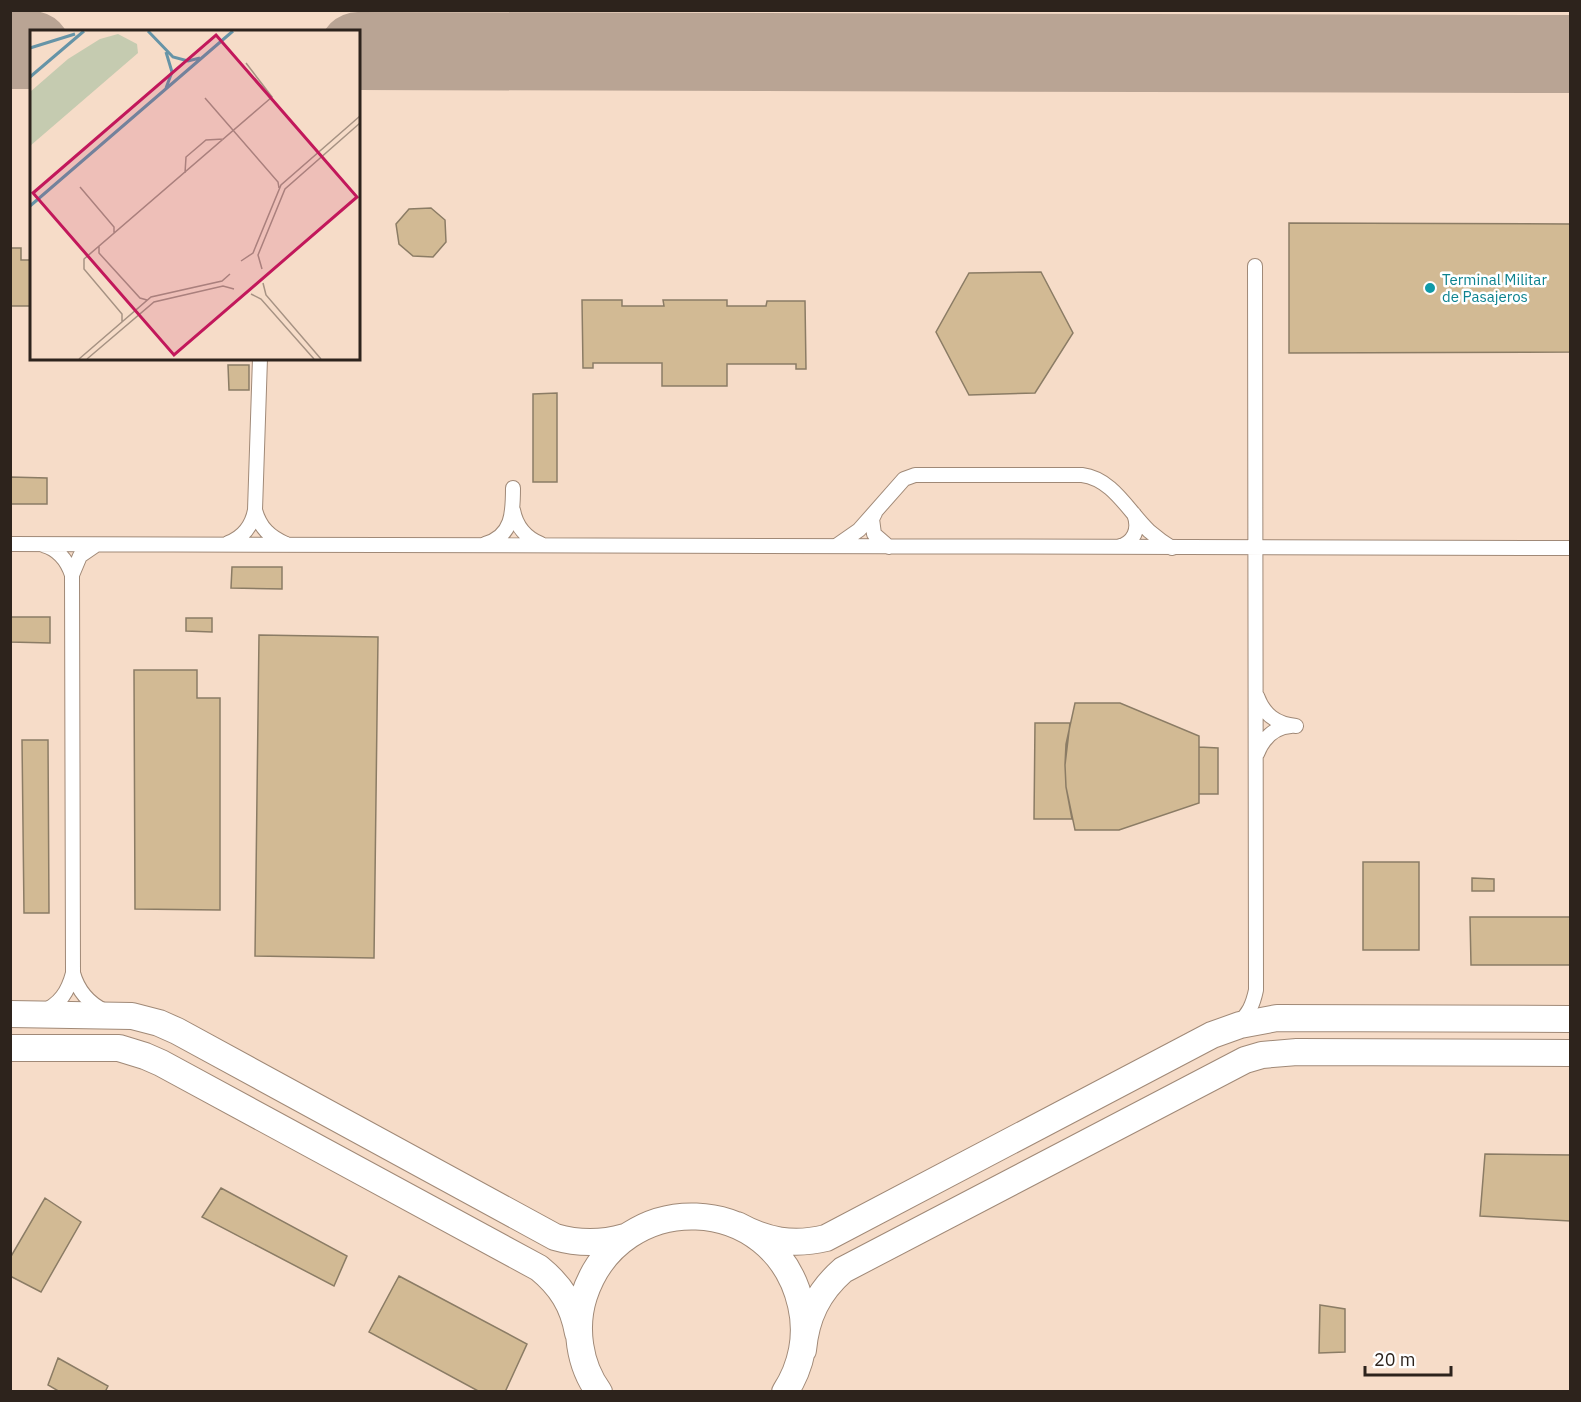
<svg xmlns="http://www.w3.org/2000/svg" width="1581" height="1402" viewBox="0 0 1581 1402" font-family="'IBM Plex Sans',sans-serif">
<style>
.lines{fill:none;stroke-linecap:round;stroke-linejoin:round}
.taxiway{stroke:#b9a494;stroke-width:78}
.building{fill:#d2ba94;stroke:#8b7c65;stroke-width:1.5}
.service-casing{stroke:#a08977;stroke-width:16}
.minor-casing{stroke:#a08977;stroke-width:28}
.service{stroke:#fff;stroke-width:14}
.minor{stroke:#fff;stroke-width:26}
.culture-dot{fill:#0f9aa8;stroke:#fff;stroke-width:2}
.labels{text-anchor:middle;dominant-baseline:central;stroke-width:5;stroke-linejoin:round;paint-order:stroke}
.culture-label{font-size:15px;fill:#0d838f;stroke:#fff;text-anchor:start}
.inset-river{fill:none;stroke:#6694a7;stroke-width:3}
.inset-road{fill:none;stroke:#a69283;stroke-width:1.5}
.view{fill:#c2185b;fill-opacity:0.15;stroke:#c2185b;stroke-width:3}
.inset-edge{fill:none;stroke:#2d231c;stroke-width:3}
</style>
<rect width="100%" height="100%" fill="#f6dcc8"/>
<g class="lines">
<path class="taxiway" d="M10,50H32
M358,51L1570,54"/>
</g>
<path class="building" d="M431,208L445,220L446,242L433,257L413,256L399,244L396,224L409,209Z
M1289,223L1570,224V352L1289,353Z
M10,248H21V260H32V306H10Z
M1041,272L1073,333L1035,393L969,395L936,332L969,273Z
M582,300H622V306H664L663,300H727V306H766L767,301H805L806,369H796V364H727V386H662V363H593V368H583Z
M228,365H249V390H229Z
M557,393V482H533V394Z
M10,477L47,478V504H10Z
M232,567H282V589L231,588Z
M10,617H50V643L10,642Z
M186,618H212V632L186,631Z
M259,635L378,637L374,958L255,956Z
M134,670H197V698H220V910L135,909Z
M1075,703H1120L1199,736V803L1119,830H1075L1066,787L1065,765L1066,744Z
M1035,723H1070L1065,765L1066,787L1072,819H1034Z
M22,740H48L49,913H24Z
M1199,747L1218,748V794H1199Z
M1363,862H1419V950H1363Z
M1472,878L1494,879V891H1472Z
M1470,917H1570V965H1471Z
M1485,1154L1570,1155V1221L1480,1216Z
M221,1188L347,1256L334,1286L202,1217Z
M45,1198L81,1222L41,1292L10,1276V1258Z
M399,1276L527,1344L505,1392H480L369,1332Z
M1320,1305L1345,1309V1352L1319,1353Z
M58,1358L108,1386L105,1392H60L48,1385Z"/>
<g class="lines">
<g class="service-casing">
<path id="service" d="M255,510C260,528 270,537 286,544
M513,510C516,526 526,538 541,544
M875,513L872,519L874,534L889,547
M228,543C244,537 252,526 255,510L260,358
M10,544L1570,548
M485,544C513,536 513,512 513,488
M43,545C58,549 67,560 72,575
M96,545L80,556L72,575L73,973C78,991 88,1003 105,1011
M836,546L859,530L904,479L915,475H1082C1113,479 1128,511 1149,531C1156,537 1164,543 1172,548
M1118,547C1134,543 1140,529 1134,514
M1257,696C1264,715 1276,724 1296,726
M1257,754C1263,739 1274,727 1291,726
M42,1012C60,1004 68,992 73,973
M1238,1023C1249,1014 1253,1004 1256,990L1255,266"/>
</g>
<g class="minor-casing">
<path id="minor" d="M10,1014L132,1016L159,1023L177,1031L555,1237C579,1244 601,1244 625,1237
M10,1048H119L145,1056L161,1063L539,1268C561,1286 573,1305 578,1333
M737,1225C766,1241 793,1246 826,1238L1212,1035L1240,1025L1277,1018L1570,1019
M803,1350C806,1317 818,1292 843,1270L1245,1060L1262,1055L1297,1052L1570,1053
M599,1392C579,1365 574,1327 584,1296C620,1186 775,1191 801,1305C808,1335 802,1366 785,1392"/>
</g>
<use href="#service" class="service"/>
<use href="#minor" class="minor"/>
</g>
<circle class="culture-dot" cx="1430" cy="288" r="6"/>
<g class="labels">
<g class="culture-label">
<text x="1442" y="279">Terminal Militar<tspan x="1442" dy="17">de Pasajeros</tspan></text>
</g>
</g>
<g transform="translate(30 30)">
<rect width="330" height="330" fill="#f6dcc8"/>
<path d="M88,4L107,14L108,23L0,116V62L38,29L70,9Z" fill="#c5cbb0"/>
<path class="inset-river" d="M118,1L143,27L158,31L170,28M0,18L45,4M136,22L142,42L136,58M0,47L54,1M0,176L203,1"/>
<path class="inset-road" d="M175,68L248,152L249,158M155,143L156,127L176,110L194,109M50,157L84,197V203M69,216V223L110,268L117,270M211,231L223,223L251,155L330,86M232,239L228,225L255,159L330,93M233,253L236,265L291,329M221,264L231,269L284,329M92,292V284L54,239V229L242,67L216,33M49,329L121,267L192,251L200,244M57,329L124,272L193,256L204,259"/>
<path class="view" d="M186,5L327,167L144,325L3,163Z"/>
<rect width="330" height="330" class="inset-edge"/>
</g>
<rect width="1581" height="1402" fill="none" stroke="#2d231c" stroke-width="24"/>
<path d="M1365 1366v9h86v-9" fill="none" stroke="#2d231c" stroke-width="3"/>
<text x="1374" y="1366" font-size="18" fill="#2d231c" stroke="#ffffff" stroke-width="4.5" paint-order="stroke">20 m</text>
</svg>
